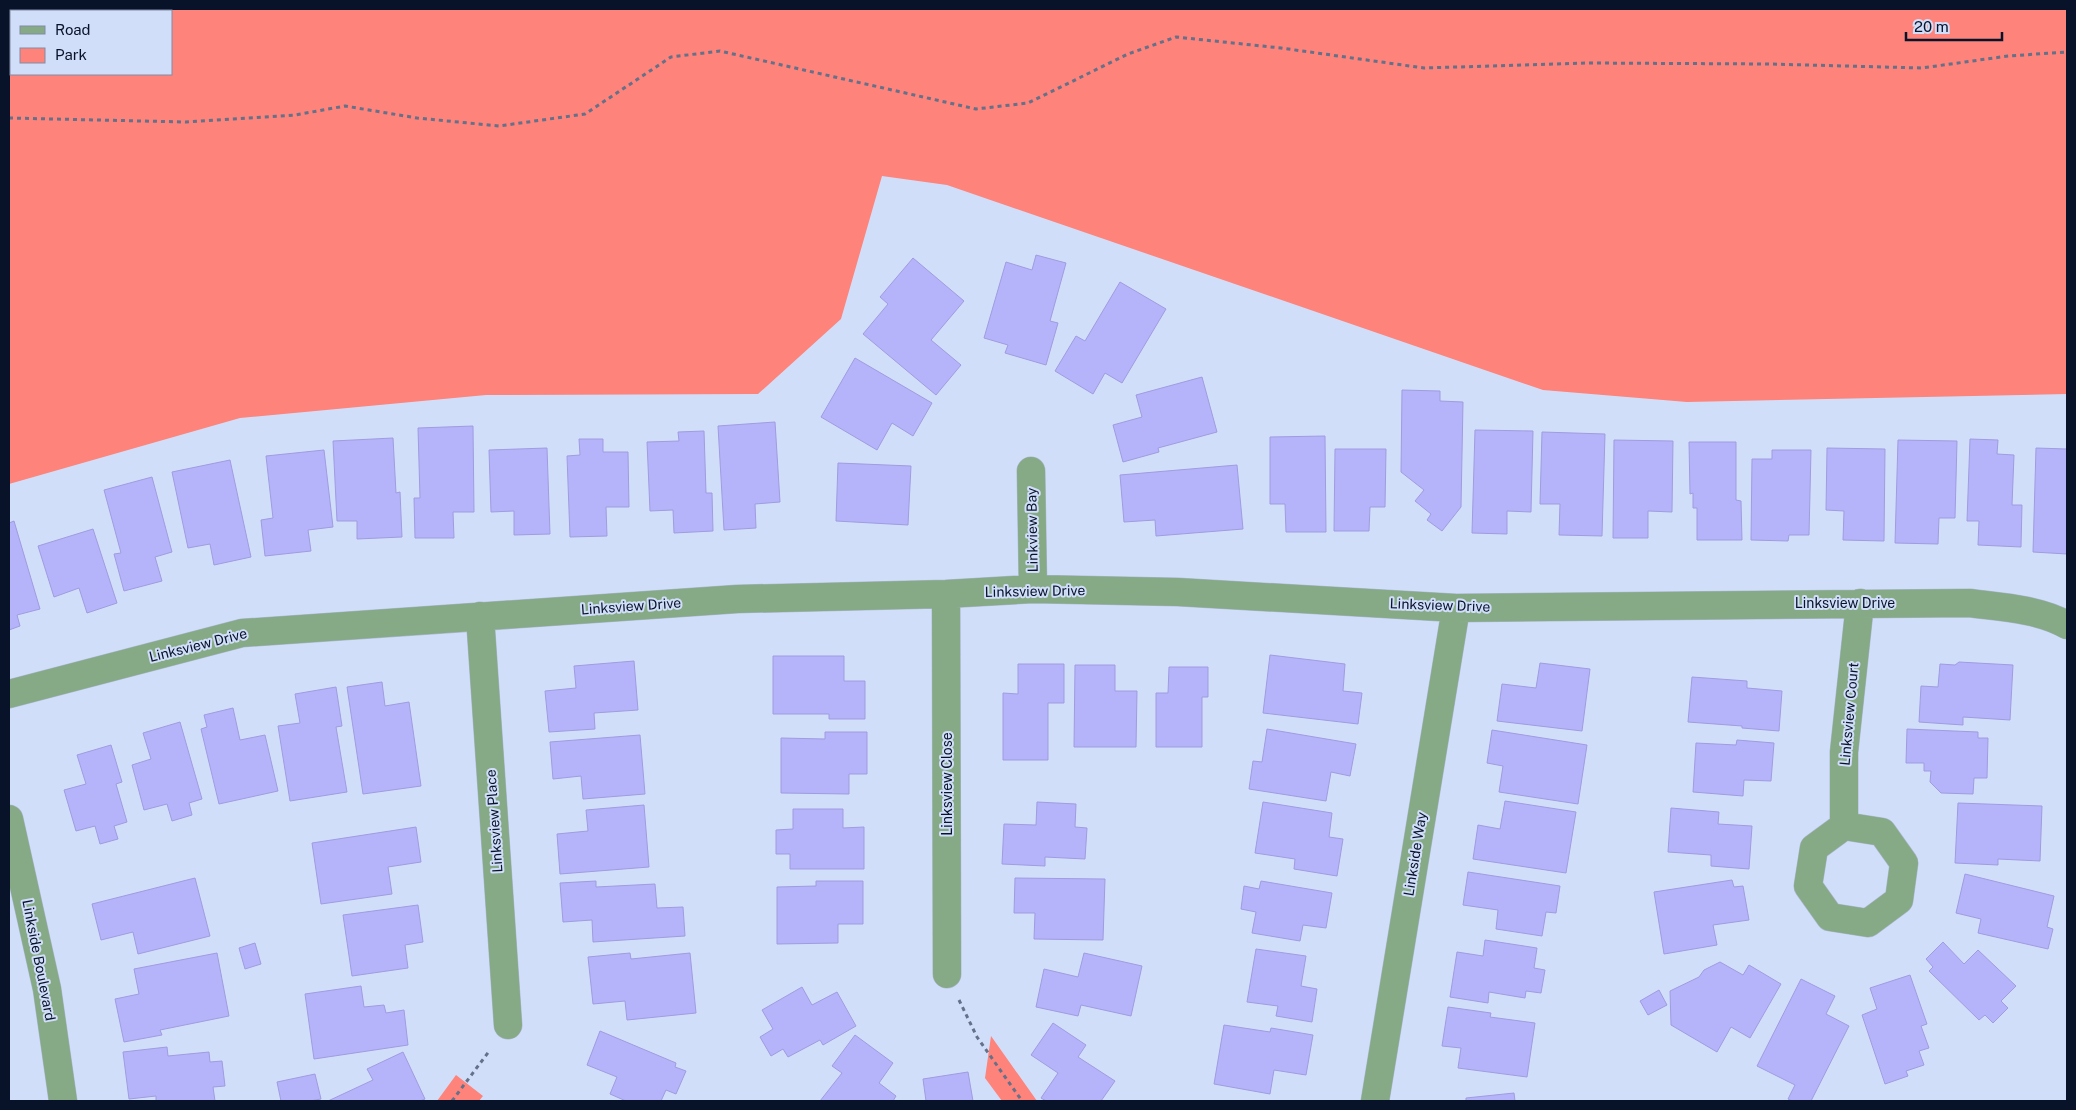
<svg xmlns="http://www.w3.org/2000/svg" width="2076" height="1110" viewBox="0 0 2076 1110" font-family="'Public Sans',sans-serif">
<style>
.green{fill:#fd837b;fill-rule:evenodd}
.building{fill:#b5b3f9;stroke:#9f9ce1}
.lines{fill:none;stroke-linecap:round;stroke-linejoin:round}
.minor-casing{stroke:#adb9d4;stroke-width:29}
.path{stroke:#657089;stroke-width:3;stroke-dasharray:4 4;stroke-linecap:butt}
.minor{stroke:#85aa85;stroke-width:28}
.labels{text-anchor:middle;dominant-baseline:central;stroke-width:4;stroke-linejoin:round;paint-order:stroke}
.street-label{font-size:14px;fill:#081229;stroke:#d1def9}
</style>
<rect width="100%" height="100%" fill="#d1def9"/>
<path class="green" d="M9,9H2067V394L1687,402L1543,390L947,185L882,176L841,319L758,394L486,395L240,418L9,484ZM11,11H171V74H11Z
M991,1036L1037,1101H1002L985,1078Z
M456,1075L483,1096L479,1101H437Z"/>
<path class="building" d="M1036,255L1066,263L1050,321L1058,323L1046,365L1005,353L1008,345L984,338L1006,262L1032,270Z
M913,258L964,301L931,340L961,365L936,395L863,334L888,304L880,297Z
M1120,282L1166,309L1122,383L1105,373L1093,394L1055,371L1076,336L1085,341Z
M855,358L932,403L913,436L892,423L877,450L821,417Z
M1202,377L1217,432L1158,448L1159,452L1123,462L1113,425L1142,417L1136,395Z
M1402,390L1440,391V401L1463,402L1461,507L1442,531L1427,520L1431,514L1415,501L1424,490L1401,472Z
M775,422L780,502L755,504L756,528L724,530L718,426Z
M473,426L474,512H453L454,538H415L414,498H420L418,428Z
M1475,430L1533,431L1531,512L1507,511V534L1472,533Z
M704,431L706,493H712L713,531L674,533L673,510L650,511L647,442L679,441L678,432Z
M1542,432L1605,434L1602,536L1559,535L1560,504H1540Z
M1325,436L1326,532H1286L1285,504H1270V437Z
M393,438L396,493L400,492L402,537L357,539V521H337L333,441Z
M579,439H603V452H628L629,507H606L607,536L570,537L567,456L580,455Z
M1970,439L1998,440L1997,454L2014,455L2012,505H2022L2021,547L1978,545L1979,521H1967Z
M1614,440L1673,441L1672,512L1648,511V538H1613Z
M1898,440L1957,441L1955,518H1939L1938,544L1895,543Z
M1689,442H1736V500L1741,501L1742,540H1697V508H1693V493L1690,494Z
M547,448L550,534L514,535V511L491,512L489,450Z
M1827,448L1885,449L1884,541L1843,540L1844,511L1826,510Z
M2036,448L2067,449V554L2033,552Z
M1335,449H1386L1385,507H1370L1369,531H1334Z
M324,450L333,527L308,530L311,551L265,556L261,520L273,518L266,456Z
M1772,450H1811L1809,535H1789L1788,541L1751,540L1752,459H1772Z
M230,460L251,557L214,565L210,544L188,548L172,472Z
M838,463L911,466L908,525L836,521Z
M1237,465L1243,529L1156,536L1155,520L1124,522L1120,475Z
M152,477L172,552L155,557L162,581L124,591L114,554L121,553L104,490Z
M14,521L40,609L17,615L20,626L9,630V523Z
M93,529L117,603L87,613L79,588L54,597L38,546Z
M1270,655L1345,664L1343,691L1362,693L1358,724L1263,713Z
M773,656H844V681H865V719H829V714H773Z
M634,661L638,710L594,713L595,729L549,732L545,691L576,688L574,666Z
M1959,662L2013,665L2010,720L1963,717V725L1919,722L1921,686L1938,687L1940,664L1955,665Z
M1540,663L1590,669L1582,731L1497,721L1502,684L1536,688Z
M1018,664H1064V703H1048V760H1003V693L1018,694Z
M1075,665H1115V691H1137L1136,747H1074Z
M1169,667H1208V697H1202V747H1156V693H1168Z
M1692,677L1747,681V688L1782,691L1779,731L1742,728V726L1688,722Z
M382,682L385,706L409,702L421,786L363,794L347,687Z
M336,687L342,726L336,727L347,792L290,801L278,726L300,723L295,694Z
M233,708L240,740L265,735L278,791L219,804L201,729L207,727L204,715Z
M180,722L202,799L189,803L192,815L172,821L167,804L144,810L132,765L151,759L143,733Z
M1267,729L1356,744L1350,776L1331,772L1326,801L1249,789L1253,761L1262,762Z
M1907,729L1978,732V738H1988L1987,778H1974L1973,794L1941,793L1930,782L1931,771H1924V763H1906Z
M1492,730L1587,745L1578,804L1499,792L1503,766L1487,763Z
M825,732H867V774H849V794L781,793V738L825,739Z
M640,735L645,794L583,799L581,776L553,779L550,742Z
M1737,740L1774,743L1771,781L1744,780L1743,796L1693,792L1696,743L1736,745Z
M111,745L122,782L116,784L127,822L114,826L118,839L100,844L95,826L76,831L64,790L86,784L77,755Z
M1505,801L1576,812L1566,873L1473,859L1478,825L1500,829Z
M1037,802L1076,804L1075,827L1087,828L1085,859L1045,857V866L1002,864L1004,824L1036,825Z
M1263,802L1332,813L1329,837L1343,839L1337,876L1294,869L1295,859L1255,853Z
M1958,803L2042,806L2040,861L1998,859V865L1955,863Z
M644,805L649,867L560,874L557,834L588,831L586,810Z
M1671,808L1719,812L1718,824L1752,826L1749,869L1711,866V855L1668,852Z
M793,809H843V828L864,827V869H790V854H776V830L793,829Z
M416,827L421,862L388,867L392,894L321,904L312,843Z
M1468,872L1560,886L1556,913L1546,912L1542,936L1496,929L1498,910L1463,905Z
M1965,874L2054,896L2047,927L2053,929L2048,949L1978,933L1981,919L1956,913Z
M195,878L210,936L138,954L133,932L101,940L92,904Z
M1015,878L1105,879L1103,940L1034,939L1035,913H1014Z
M1732,880L1734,887L1743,886L1749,920L1713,925L1717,945L1664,954L1654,892Z
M596,881V887L655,884L657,908L683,907L685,936L593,942L592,920L563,922L560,883Z
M816,881H863V924H838V943L777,944V887L816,886Z
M1261,881L1332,893L1326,928L1303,925L1300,941L1252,933L1256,912L1241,909L1244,886L1259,889Z
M418,905L423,942L405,945L408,968L352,976L343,915Z
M1485,940L1537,948L1534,968L1545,970L1541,993L1526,991L1525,998L1489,992L1488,1003L1450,997L1457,952L1483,956Z
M1943,942L1964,964L1978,950L2016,986L2001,1001L2008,1008L1993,1023L1985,1015L1979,1020L1929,971L1933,967L1926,959Z
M255,943L261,964L245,969L239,948Z
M1256,949L1306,956L1301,986L1317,989L1312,1022L1276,1016L1278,1006L1247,1002Z
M217,953L229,1016L160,1030L162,1035L124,1042L115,999L139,994L134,969Z
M630,953L631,959L690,953L696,1013L627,1020L625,1001L593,1004L588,957Z
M1084,953L1142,966L1131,1016L1081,1005L1078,1016L1036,1007L1044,969L1078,977Z
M1720,962L1743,975L1749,965L1781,984L1750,1038L1731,1027L1717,1052L1671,1025L1670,991L1699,977L1704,970Z
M1910,975L1927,1024L1921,1026L1929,1048L1919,1051L1924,1065L1906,1071L1908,1076L1885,1084L1862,1015L1877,1009L1870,988Z
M1801,979L1835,996L1826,1014L1849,1026L1811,1101H1792L1788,1099L1795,1085L1757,1066Z
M361,986L364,1007L384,1005L386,1013L404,1010L408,1045L314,1059L305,994Z
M802,987L812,1005L837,992L856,1026L823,1045L820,1040L788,1057L783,1049L771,1056L760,1037L773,1029L762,1010Z
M1659,990L1667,1005L1648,1015L1640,1001Z
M1448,1007L1491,1013L1490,1017L1535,1023L1527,1077L1458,1068L1461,1048L1442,1046Z
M1053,1023L1086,1045L1078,1057L1115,1081L1101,1101H1046L1041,1098L1058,1073L1031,1055Z
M1224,1025L1270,1032L1271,1028L1313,1035L1306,1075L1274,1070L1270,1094L1214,1084Z
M600,1031L676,1063L675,1067L686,1071L676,1094L666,1090L661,1101H626L610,1094L617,1077L587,1065Z
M855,1035L893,1063L879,1083L896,1096L893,1101H820L842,1073L832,1066Z
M167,1047L168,1056L209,1052L210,1062L222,1061L225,1086L213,1087L215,1101H156V1096L129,1099L123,1052Z
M403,1052L425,1099L420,1101H328L373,1080L367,1069Z
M968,1072L973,1101H926L923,1079Z
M315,1074L321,1099L310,1101H281L277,1082Z
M1514,1093L1515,1101H1466V1098Z"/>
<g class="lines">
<g class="minor-casing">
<path id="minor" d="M1031,471L1033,589
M946,594L947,974
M480,616L508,1025
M9,694L242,633L737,599L946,594L1033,589L1178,592L1456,608L1969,603C2001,607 2039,609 2067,625
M9,819L47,989L63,1101
M1844,826L1882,832L1904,863L1899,900L1868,923L1830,917L1808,886L1814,848Z
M1844,826V752L1860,603
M1375,1101L1456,608"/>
</g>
<path class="path" d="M9,118L186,122L295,115L345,106L417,118L499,126L585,114L671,57L720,51L976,109L1028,103L1128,54L1176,37L1281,48L1424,68L1589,63L1769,64L1922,68L2008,56L2067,52
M959,1000L977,1037L1022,1101
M452,1101L490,1050"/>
<use href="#minor" class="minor"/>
</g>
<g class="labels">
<g class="street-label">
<text transform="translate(1032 530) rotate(-91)">Linkview Bay</text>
<text transform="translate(1035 591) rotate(-1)">Linksview Drive</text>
<text x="1845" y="603">Linksview Drive</text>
<text transform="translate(1440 605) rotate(2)">Linksview Drive</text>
<text transform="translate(631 606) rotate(-4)">Linksview Drive</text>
<text transform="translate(198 645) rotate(-14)">Linksview Drive</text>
<text transform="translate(1849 714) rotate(-85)">Linksview Court</text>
<text transform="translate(947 784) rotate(-90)">Linksview Close</text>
<text transform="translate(494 821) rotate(-94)">Linksview Place</text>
<text transform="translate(1415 854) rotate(-81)">Linkside Way</text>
<text transform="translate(39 960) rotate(79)">Linkside Boulevard</text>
</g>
</g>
<rect width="2076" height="1110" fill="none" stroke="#081229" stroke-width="20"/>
<rect x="10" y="10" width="162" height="65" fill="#d1def9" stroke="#818ca6"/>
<rect x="20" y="26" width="25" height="8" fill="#85aa85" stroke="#818ca6"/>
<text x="55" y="35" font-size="15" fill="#081229">Road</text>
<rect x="20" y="48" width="25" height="15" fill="#fd837b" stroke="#818ca6"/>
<text x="55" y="60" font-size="15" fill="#081229">Park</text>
<path d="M1906 32v8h96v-8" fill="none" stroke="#081229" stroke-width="2.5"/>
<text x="1914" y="32" font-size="15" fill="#081229" stroke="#d1def9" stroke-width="4" paint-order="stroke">20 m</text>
</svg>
